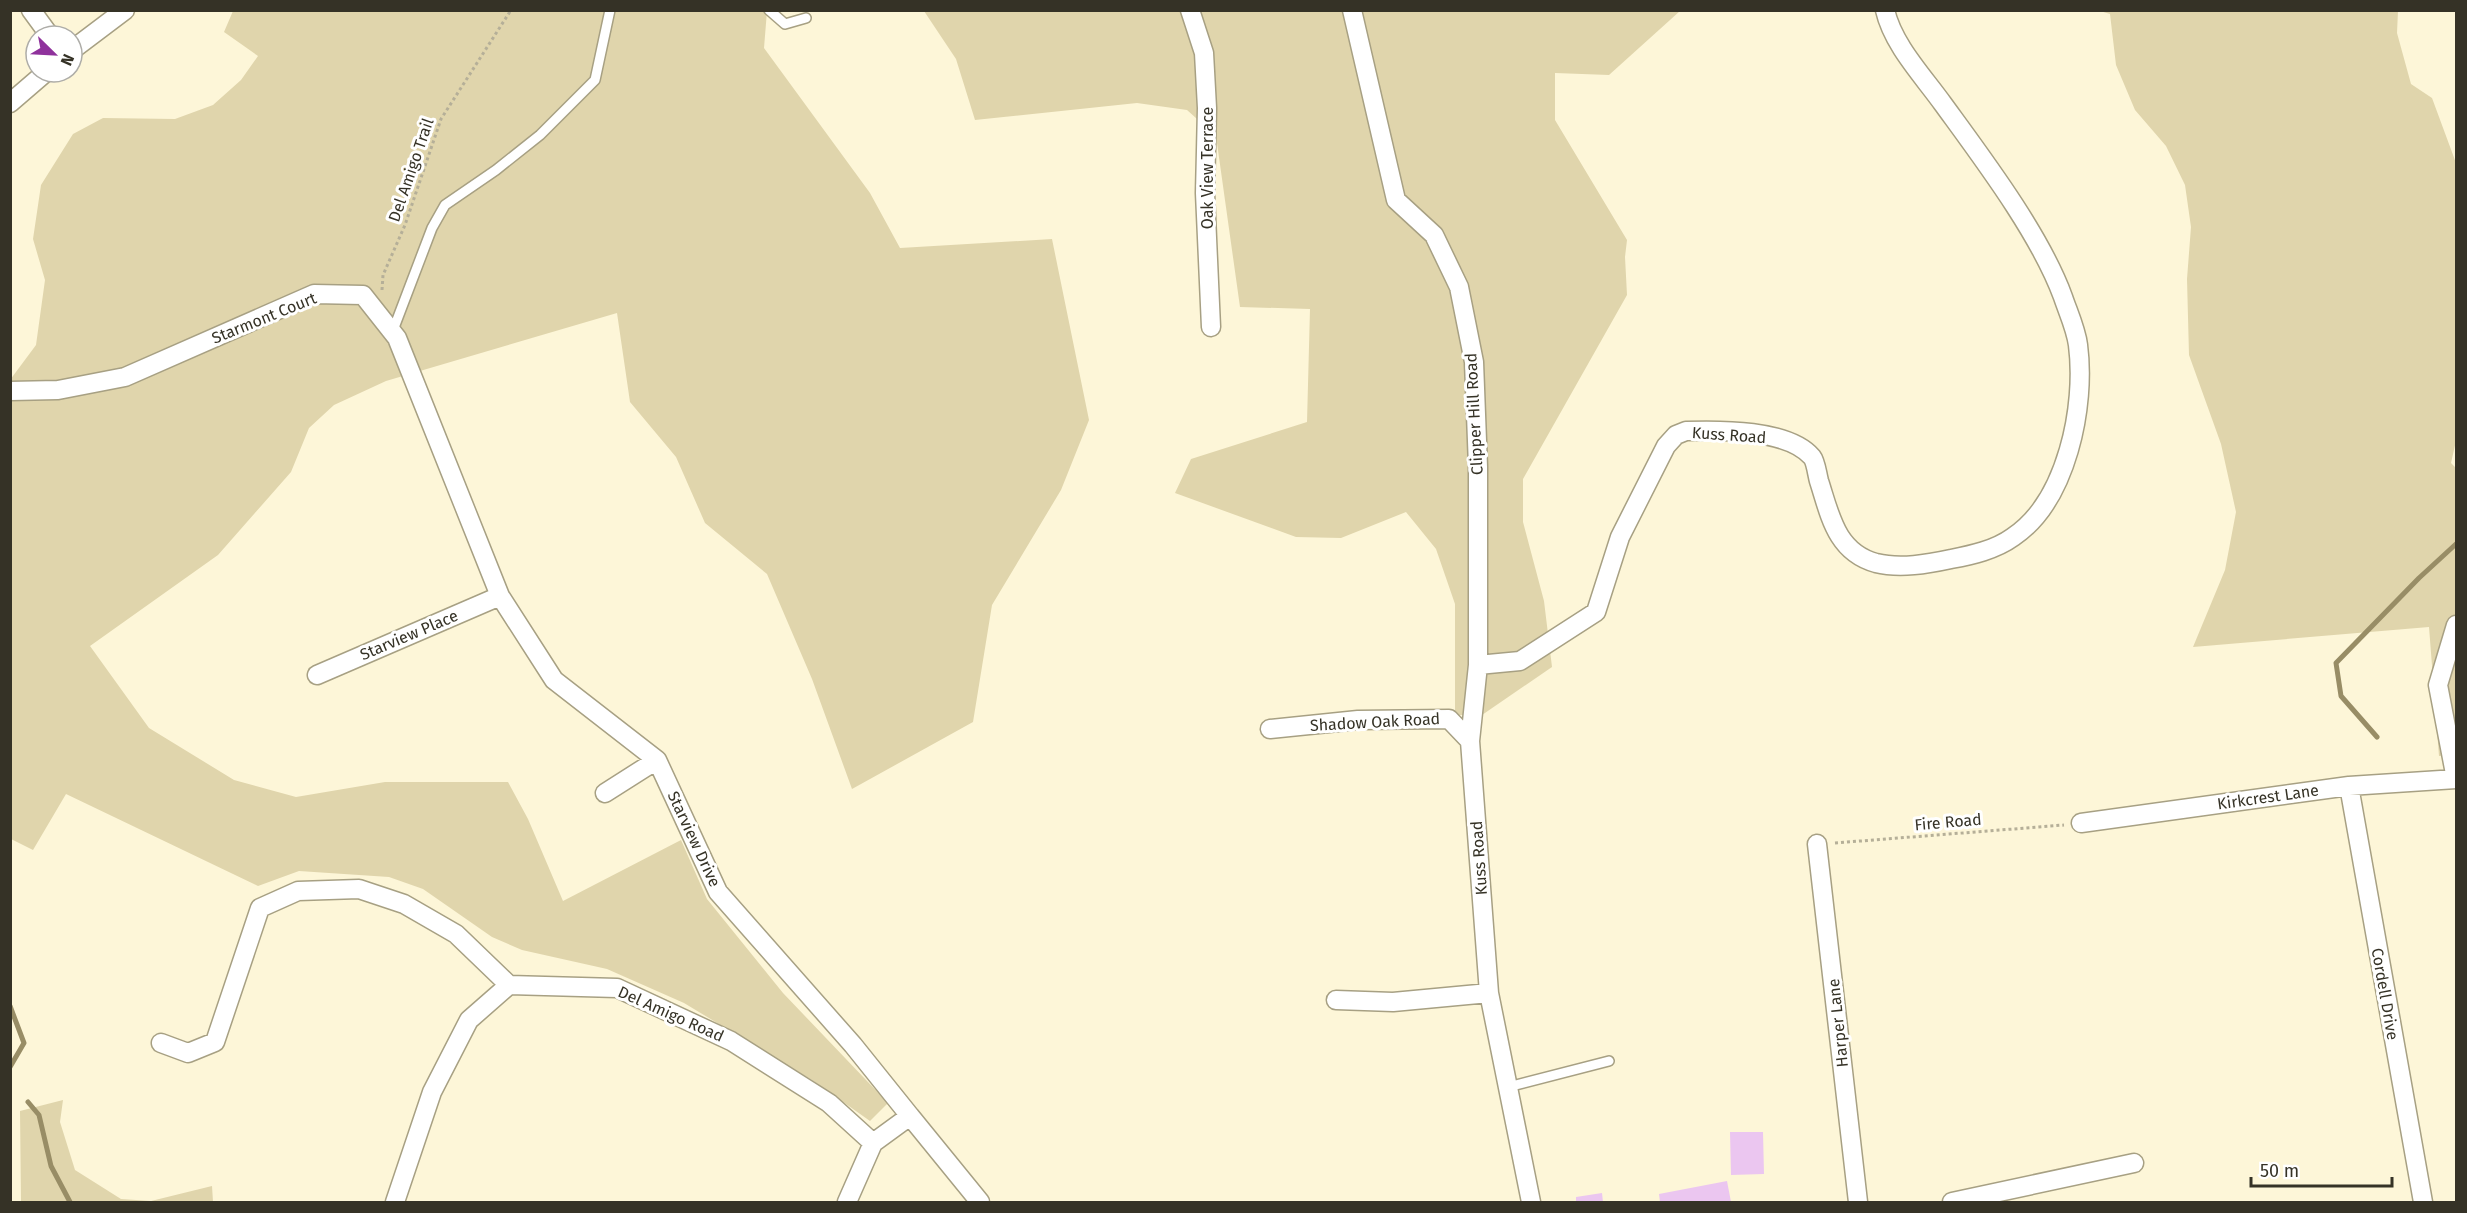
<svg xmlns="http://www.w3.org/2000/svg" width="2467" height="1213" viewBox="0 0 2467 1213" font-family="'Fira Sans',sans-serif">
<style>
.green{fill:#e0d5ac}
.lines{fill:none;stroke-linecap:round;stroke-linejoin:round}
.stream{stroke:#988d66;stroke-width:5}
.building{fill:#ebc6f0}
.lane-casing{stroke:#a7a083;stroke-width:12}
.street-casing{stroke:#a7a083;stroke-width:21}
.path{stroke:#b5af98;stroke-width:3;stroke-dasharray:3 3;stroke-linecap:butt}
.lane{stroke:#fff;stroke-width:9}
.street{stroke:#fff;stroke-width:18}
.labels{text-anchor:middle;dominant-baseline:central;stroke-width:6;stroke-linejoin:round;paint-order:stroke}
.street-label{font-size:16px;fill:#353226;stroke:#fff}
</style>
<rect width="100%" height="100%" fill="#fdf6d8"/>
<path class="green" d="M233,11H767L764,48L870,193L900,248L1052,239L1089,420L1061,490L992,605L973,722L852,789L812,679L767,574L705,523L676,457L630,402L617,313L386,381L334,405L309,428L291,472L218,555L90,646L149,728L234,780L296,797L385,782H508L528,819L563,901L681,840L707,899L783,993L888,1103L870,1121L812,1080L684,1003L607,969L522,950L492,937L423,889L389,877L299,871L258,886L66,794L33,850L11,839L10,380L36,345L45,280L33,239L41,185L73,134L103,118L175,119L213,105L241,80L258,56L224,32Z
M924,11H1680L1609,75L1555,73V120L1627,240L1625,257L1627,295L1523,479V522L1544,601L1552,667L1482,715H1455V604L1436,549L1406,512L1341,538L1296,537L1175,493L1191,459L1307,422L1310,309L1240,307L1216,136L1187,110L1137,103L975,120L956,59Z
M2100,11H2398L2397,33L2411,84L2432,98L2456,163V441L2451,463L2456,468V754L2439,756L2429,627L2193,647L2225,570L2236,512L2221,444L2189,355L2187,279L2191,227L2185,185L2166,146L2135,110L2116,65L2110,14Z
M63,1100L60,1122L75,1170L121,1199L151,1201L212,1186L213,1202H21L20,1111Z"/>
<g class="lines">
<path class="stream" d="M2377,737L2341,696L2336,663L2419,578L2456,544
M10,1006L24,1043L10,1067
M28,1102L39,1115L51,1166L70,1202"/>
</g>
<path class="building" d="M1730,1132H1763L1764,1174L1731,1175Z
M1727,1181L1731,1202H1660L1659,1194Z
M1602,1193L1603,1202H1576V1197Z"/>
<g class="lines">
<g class="lane-casing">
<path id="lane" d="M769,10L785,24L806,18
M392,333L432,228L445,205L496,170L540,135L595,80L610,10
M1508,1087L1609,1061"/>
</g>
<g class="street-casing">
<path id="street" d="M31,10L50,36
M1190,10L1204,53L1207,108L1205,193L1211,327
M1352,10L1396,200L1434,235L1459,287L1474,362L1478,467V665L1470,741L1489,993L1531,1202
M72,50L125,10
M10,103L46,72
M10,391L58,390L125,377L314,294L363,295L397,338L500,596L554,680L657,760L718,892L853,1045L910,1116
M1478,665L1520,661L1596,612L1620,537L1666,446L1676,435L1686,431C1720,430 1788,429 1812,457C1816,462 1817,474 1819,481C1830,515 1836,552 1876,563C1900,569 1928,564 1951,559C1972,555 1995,550 2013,537C2067,501 2086,406 2078,345C2076,329 2068,312 2063,297C2040,234 1983,159 1943,104C1923,76 1893,45 1885,10
M317,675L500,596
M1270,729L1358,720L1449,719L1470,741
M2456,779L2438,685L2456,625
M2349,786L2423,1202
M605,793L657,760
M2081,823L2349,786L2456,779
M1817,844L1858,1202
M1336,1000L1393,1002L1489,993
M161,1043L188,1053L215,1042L260,908L298,891L359,889L404,904L456,934L509,985L617,988L731,1041L829,1103L873,1143L910,1116L980,1202
M395,1202L432,1092L469,1020L509,985
M847,1202L873,1143
M1952,1202L2134,1163"/>
</g>
<path class="path" d="M382,290L383,275L405,225L441,119L511,10
M1835,843L2064,825"/>
<use href="#lane" class="lane"/>
<use href="#street" class="street"/>
</g>
<g class="labels">
<g class="street-label">
<text transform="translate(1207 168) rotate(-90)">Oak View Terrace</text>
<text transform="translate(411 170) rotate(-71)">Del Amigo Trail</text>
<text transform="translate(264 318) rotate(-22)">Starmont Court</text>
<text transform="translate(1474 414) rotate(-93)">Clipper Hill Road</text>
<text transform="translate(1729 435) rotate(4)">Kuss Road</text>
<text transform="translate(409 635) rotate(-23)">Starview Place</text>
<text transform="translate(1375 722) rotate(-3)">Shadow Oak Road</text>
<text transform="translate(2268 797) rotate(-8)">Kirkcrest Lane</text>
<text transform="translate(1948 822) rotate(-5)">Fire Road</text>
<text transform="translate(694 839) rotate(65)">Starview Drive</text>
<text transform="translate(1479 858) rotate(-94)">Kuss Road</text>
<text transform="translate(2385 994) rotate(80)">Cordell Drive</text>
<text transform="translate(671 1014) rotate(24)">Del Amigo Road</text>
<text transform="translate(1838 1023) rotate(-96)">Harper Lane</text>
</g>
</g>
<rect width="2467" height="1213" fill="none" stroke="#353226" stroke-width="24"/>
<g transform="translate(54 54) rotate(114)"><circle r="28" fill="#ffffff" stroke="#aeada8" stroke-width="1.5"/>
<path d="M0-4.5L10 22L0 15L-10 22Z" fill="#8f329c"/>
<text y="-9" font-size="16" font-weight="bold" text-anchor="middle" fill="#353226">N</text>
</g>
<path d="M2251 1177v9h141v-9" fill="none" stroke="#353226" stroke-width="3"/>
<text x="2260" y="1177" font-size="18" fill="#353226" stroke="#ffffff" stroke-width="4.5" paint-order="stroke">50 m</text>
</svg>
